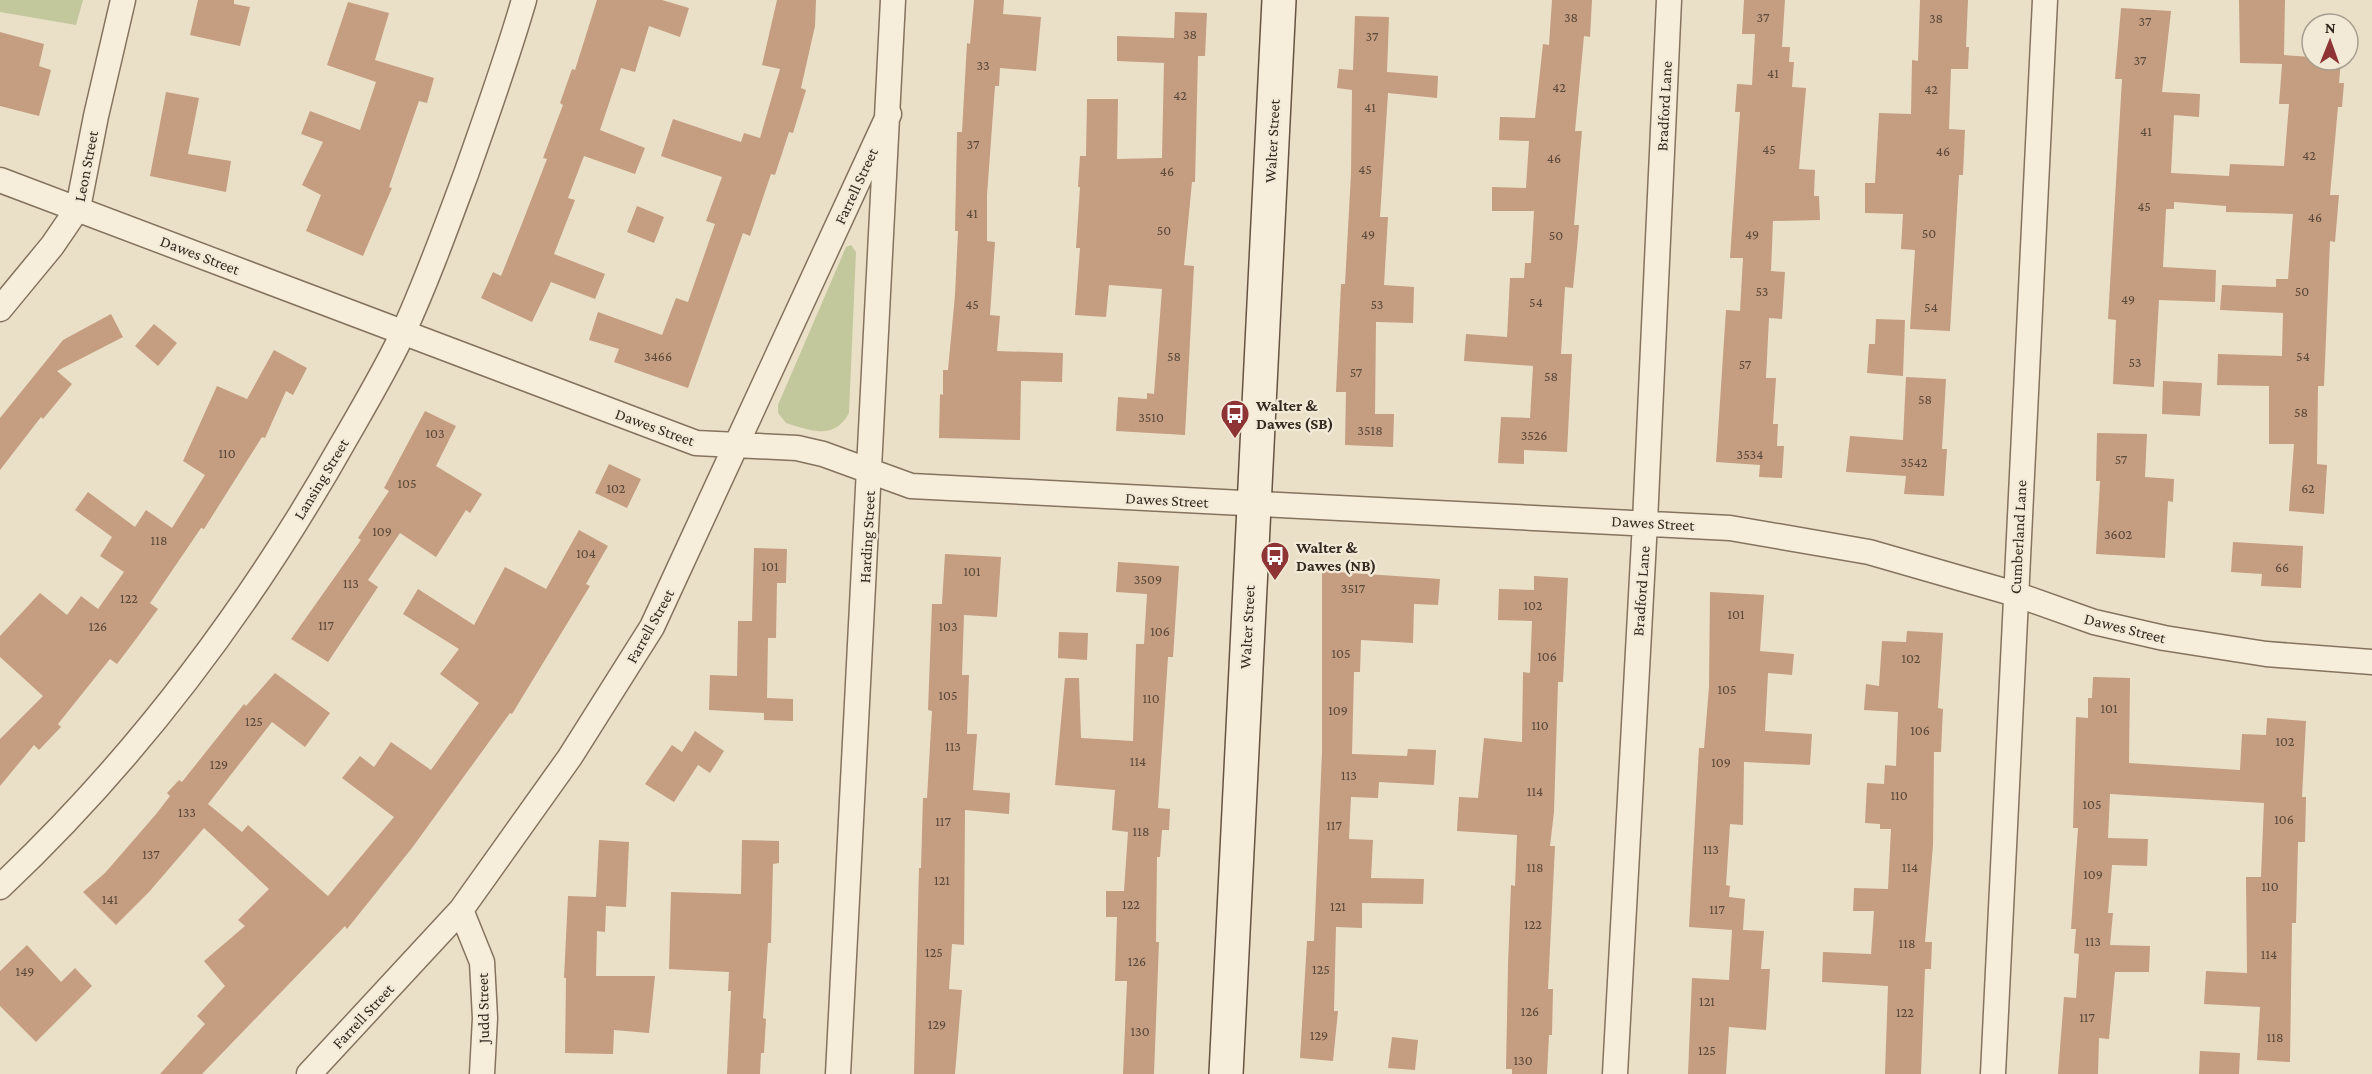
<svg xmlns="http://www.w3.org/2000/svg" width="2372" height="1074" viewBox="0 0 2372 1074" font-family="'Crimson Pro',serif">
<style>
.green{fill:#c2c89c}
.building{fill:#c59d81}
.lines{fill:none;stroke-linecap:round;stroke-linejoin:round}
.street-casing{stroke:#84735e;stroke-width:27}
.secondary-casing{stroke:#665442;stroke-width:36}
.street{stroke:#f6eeda;stroke-width:24}
.secondary{stroke:#f6eeda;stroke-width:33}
.labels{text-anchor:middle;dominant-baseline:central;stroke-width:4.5;stroke-linejoin:round;paint-order:stroke}
.number-label{font-size:14px;fill:#5a4839}
.street-label{font-size:16px;fill:#362b21;stroke:#f2ead7}
.poi-label{font-size:16px;font-weight:bold;fill:#362b21;stroke:#f2ead7;text-anchor:start}
</style>
<rect width="100%" height="100%" fill="#eae0c8"/>
<path class="green" d="M0,0H83L76,25L0,12Z
M851,245L856,252L849,413C835,440 811,431 786,423L778,413V405L846,247Z"/>
<path class="building" d="M198,0H234V4L250,7L240,46L190,35Z
M597,0H662L689,8L680,37L649,26L635,72L621,68L600,130L645,148L635,174L584,156L568,198L575,200L554,254L605,274L595,299L551,282L532,322L481,298L493,272L501,276L521,226L547,159L543,158L563,105L560,103L572,69L575,70Z
M777,0H816L815,26L801,88L806,90L793,133L789,132L775,175L771,174L750,236L743,233L688,388L614,362L619,349L589,340L598,312L662,335L676,298L688,302L715,224L706,221L722,177L661,156L673,119L741,142L744,133L760,138L780,69L762,65Z
M974,0H1004L1003,14L1041,17L1036,71L1000,68L999,86H995L987,195V241L995,242L990,315L1000,316L997,351L1063,353L1062,382L1021,381L1020,440L939,438L940,394L943,395V370H948L955,295L958,231H955L957,132H962L967,43L970,44Z
M1552,0H1592L1590,37L1584,36L1575,131H1582L1574,225H1579L1577,248L1573,288L1565,287L1561,354H1572L1567,452L1524,450V464L1498,463L1501,417L1530,418L1533,366L1464,361L1466,334L1507,337L1510,278H1524L1525,263H1531L1534,211H1492V187L1526,188L1529,141L1499,140L1500,117L1535,118L1543,44L1549,45Z
M1744,0H1785L1782,47H1790L1789,62H1794L1792,87L1806,88L1799,169L1815,170L1814,196H1819L1820,220L1773,221L1771,271L1785,272L1782,319L1769,318L1766,378H1776L1773,424H1778L1777,446H1784L1782,478L1759,477L1760,465L1716,462L1726,310L1740,311L1743,258H1730L1740,112H1735L1737,84L1752,85L1755,34H1742Z
M1920,0H1968L1966,47H1969L1968,69H1951L1949,129L1965,130L1963,175H1959L1950,331L1910,329L1915,250L1901,249L1903,214L1865,213V183H1875L1879,113L1911,114L1912,60L1918,61Z
M2239,0H2285L2284,55L2312,57V60H2341L2339,83H2344L2342,107H2338L2330,195H2339L2335,242L2330,241L2324,386H2318L2317,464L2327,465L2324,514L2289,511L2294,444H2269V386L2217,385L2218,354L2282,356L2283,313L2220,310L2222,285L2276,287V279H2288L2293,214L2226,212V206L2174,202V209H2166L2163,267L2216,270L2215,302L2159,300L2154,387L2113,384L2116,320L2108,319L2122,79H2115L2121,8L2171,11L2162,92L2200,94L2199,117L2174,115L2171,173L2229,176L2230,164L2284,166L2289,104H2279L2282,64L2240,63Z
M348,2L389,13L375,60L434,78L427,103L419,101L389,187L392,188L363,256L306,231L321,195L302,185L323,142L301,134L310,111L360,130L376,82L327,65Z
M1175,12L1207,13L1205,56H1198L1195,182H1192L1184,265L1194,266L1185,435L1116,431L1118,397L1147,399V393L1154,394L1162,289L1109,285L1106,317L1075,315L1080,248H1076L1080,187H1078L1080,156H1086L1087,99H1118L1117,159L1162,158L1164,63L1117,61V36L1174,38Z
M1355,16L1389,17L1387,72L1438,76L1437,98L1388,93L1380,217H1388L1384,285L1414,287L1413,323L1376,322L1375,414H1394L1393,447L1345,445L1346,392H1336L1341,284H1345L1351,174L1352,90L1337,88L1339,69L1353,70Z
M0,32L44,44L39,66L51,70L39,116L0,106Z
M166,92L199,98L188,154L231,161L226,192L150,176Z
M637,206L664,217L654,243L627,232Z
M111,314L123,337L57,371L72,384L43,419L41,417L0,470V418L63,340Z
M1876,319L1905,320L1903,376L1867,373L1869,344H1875Z
M154,324L177,343L158,366L135,346Z
M274,350L307,368L293,395L286,391L265,438L262,437L204,529L201,528L150,603L158,609L133,643L117,664L110,659L58,724L61,727L39,750L34,745L0,786V739L43,696L0,657V636L40,593L67,615L81,596L98,609L124,572L100,556L112,537L75,510L88,492L135,527L146,510L172,528L205,475L183,461L217,386L247,399Z
M1906,377L1946,379L1942,449H1947L1944,496L1904,494L1906,476L1846,472L1850,436L1903,440Z
M2163,381L2202,383L2200,416L2162,414Z
M425,411L456,426L436,466L482,494L470,513L466,510L436,557L400,533L368,580L378,587L328,662L291,639L361,540L358,538L389,491L384,488Z
M2097,433L2147,434L2145,477L2174,479L2173,502L2168,501L2165,558L2096,554L2100,481H2096Z
M609,464L641,479L627,508L595,493Z
M579,530L608,546L586,584L590,586L512,714L510,713L412,848L347,929L345,926L202,1074H160L205,1024L197,1016L225,986L204,961L245,926L238,920L269,889L204,828L149,892L116,925L83,892L105,873L157,813L170,796L167,793L179,780L182,782L244,704L246,706L275,673L330,713L305,747L272,722L208,804L242,832L248,825L328,896L394,817L342,778L360,756L374,767L391,742L431,770L479,703L440,674L459,649L403,614L418,589L474,625L505,567L546,589Z
M2233,542L2303,546L2301,588L2261,586L2262,574L2231,572Z
M754,548L787,549L786,583H777L776,638H768L767,698L793,699V721L764,720V713L709,710L710,675L737,676L738,621H752Z
M945,554L1001,557L997,617L964,615L962,675H969L967,734H977L973,790L1010,793L1009,814L965,810L964,945L952,944L949,989L962,990L955,1074H914L919,868H921L923,798H927L932,711L928,710L932,604H942Z
M1118,562L1179,566L1173,657H1168L1158,808L1170,809L1169,830H1162L1160,857H1157L1156,942H1159L1154,1074H1123L1127,981H1115L1117,917H1106V891H1124L1128,832L1112,830L1115,790L1055,785L1065,678H1079L1081,738L1133,741L1136,644H1144L1147,594L1116,592Z
M1322,571L1440,579L1438,605L1414,604L1413,643L1361,640L1360,672H1354L1352,754L1407,756L1408,749L1436,750L1434,785L1379,782L1378,798L1351,797L1349,839L1373,840L1371,878L1424,879L1423,904L1362,903V928L1336,927L1334,1011H1338L1333,1061L1300,1058L1307,941H1314L1322,752Z
M1534,576L1568,578L1563,682H1558L1554,812L1550,846H1555L1548,989H1553L1552,1035H1549L1547,1074H1512V1069H1506L1508,965L1511,885L1515,886L1517,835L1457,831L1459,797L1478,798L1484,738L1522,742L1523,672L1530,673L1532,621L1498,620L1499,589L1534,590Z
M1710,592L1764,595L1760,651L1794,654L1792,675L1768,673L1765,731L1812,734L1810,765L1744,762L1743,825L1730,824L1726,885L1730,886L1729,897L1745,899L1743,930L1764,931L1761,969H1770L1766,1030L1729,1027L1726,1074H1688L1692,978L1729,980L1732,930L1689,927L1699,748H1704L1709,687Z
M1907,631L1943,633L1938,708L1943,709L1941,752H1934L1933,845L1925,942H1932L1931,969H1925L1921,1074H1885L1888,986L1822,982L1823,952L1871,954L1874,911H1853L1854,888L1888,889L1891,829H1880V824L1865,823L1867,783L1884,784L1885,765L1896,766L1898,712L1864,710L1866,684L1879,686L1882,641L1906,642Z
M1059,632L1088,633L1087,660L1058,658Z
M2093,677L2130,678L2129,763L2240,770L2242,734L2266,735L2267,718L2306,721L2302,797H2306L2305,842H2298L2296,923H2292L2290,1062L2257,1060L2260,1007L2204,1004L2206,971L2247,973L2246,877H2261L2264,803L2110,794L2108,838L2148,839L2147,866L2112,865L2108,913H2113L2110,945L2150,946L2149,972H2115L2109,1039L2099,1038L2098,1074H2058L2064,997L2076,998L2079,954L2074,953L2076,929H2071L2078,828H2073L2076,717L2088,718V698H2092Z
M695,731L724,751L710,773L698,765L674,802L645,784L672,745L682,752Z
M599,840L629,842L626,907L606,906L605,932L597,931L596,976H655L649,1033L614,1030L613,1054L565,1053L566,978H564L568,896L596,897Z
M742,840L779,841V863L773,864L771,943H768L763,1018L766,1019L764,1053H761L760,1074H727L731,991H728L729,972L669,969L671,892L741,894Z
M27,945L61,982L75,968L92,986L36,1042L0,1006V971Z
M1392,1037L1418,1040L1415,1070L1388,1068Z
M2200,1051L2240,1053L2239,1074H2199Z"/>
<g class="lines">
<g class="street-casing">
<path id="street" d="M0,180L696,443L797,448L823,454L911,486L1730,528L1869,552L2015,594L2094,622L2164,638L2266,654L2372,662
M0,309L52,246L78,208L96,116L123,0
M0,887C137,758 252,604 344,441C364,406 385,371 402,335C426,283 446,228 466,174C486,117 507,59 524,0
M461,910L482,962L485,1018L482,1074
M309,1074L461,910L570,757L652,627L889,114
M838,1074L893,0
M1615,1074L1645,522L1669,0
M1993,1074L2045,0"/>
</g>
<g class="secondary-casing">
<path id="secondary" d="M1226,1074L1279,0"/>
</g>
<use href="#street" class="street"/>
<use href="#secondary" class="secondary"/>
</g>
<defs>
<g id="bus-pin" transform="scale(1.5)"><path d="M0 17L-7.5 6A9.5 9.5 0 1 1 7.5 6Z" fill="#8e3435" stroke="#f2ead7"/><path d="M-5-6H5V4H4V6H2V4H-2V6H-4V4H-5ZM-3.5-4V0h7V-4ZM-3.5 1.2v1.5H-2V1.2ZM2 1.2v1.5H3.5V1.2Z" fill="#fff"/></g>
</defs>
<g fill-rule="evenodd">
<use href="#bus-pin" x="1235" y="414"/>
<use href="#bus-pin" x="1275" y="556"/>
</g>
<g class="labels">
<g class="number-label">
<text x="1571" y="17">38</text>
<text x="1763" y="17">37</text>
<text x="1936" y="18">38</text>
<text x="2145" y="21">37</text>
<text x="1190" y="34">38</text>
<text x="1372" y="36">37</text>
<text x="2140" y="60">37</text>
<text x="983" y="65">33</text>
<text x="1773" y="73">41</text>
<text x="1559" y="87">42</text>
<text x="1931" y="89">42</text>
<text x="1180" y="95">42</text>
<text x="1370" y="107">41</text>
<text x="2146" y="131">41</text>
<text x="973" y="144">37</text>
<text x="1769" y="149">45</text>
<text x="1943" y="151">46</text>
<text x="2309" y="155">42</text>
<text x="1554" y="158">46</text>
<text x="1365" y="169">45</text>
<text x="1167" y="171">46</text>
<text x="2144" y="206">45</text>
<text x="972" y="213">41</text>
<text x="2315" y="217">46</text>
<text x="1164" y="230">50</text>
<text x="1929" y="233">50</text>
<text x="1368" y="234">49</text>
<text x="1752" y="234">49</text>
<text x="1556" y="235">50</text>
<text x="1762" y="291">53</text>
<text x="2302" y="291">50</text>
<text x="2128" y="299">49</text>
<text x="1536" y="302">54</text>
<text x="972" y="304">45</text>
<text x="1377" y="304">53</text>
<text x="1931" y="307">54</text>
<text x="658" y="356">3466</text>
<text x="1174" y="356">58</text>
<text x="2303" y="356">54</text>
<text x="2135" y="362">53</text>
<text x="1745" y="364">57</text>
<text x="1356" y="372">57</text>
<text x="1551" y="376">58</text>
<text x="1925" y="399">58</text>
<text x="2301" y="412">58</text>
<text x="1151" y="417">3510</text>
<text x="1370" y="430">3518</text>
<text x="435" y="433">103</text>
<text x="1534" y="435">3526</text>
<text x="227" y="453">110</text>
<text x="1750" y="454">3534</text>
<text x="2121" y="459">57</text>
<text x="1914" y="462">3542</text>
<text x="407" y="483">105</text>
<text x="616" y="488">102</text>
<text x="2308" y="488">62</text>
<text x="382" y="531">109</text>
<text x="2118" y="534">3602</text>
<text x="159" y="540">118</text>
<text x="586" y="553">104</text>
<text x="770" y="566">101</text>
<text x="2282" y="567">66</text>
<text x="972" y="571">101</text>
<text x="1148" y="579">3509</text>
<text x="351" y="583">113</text>
<text x="1353" y="588">3517</text>
<text x="129" y="598">122</text>
<text x="1533" y="605">102</text>
<text x="1736" y="614">101</text>
<text x="326" y="625">117</text>
<text x="98" y="626">126</text>
<text x="948" y="626">103</text>
<text x="1160" y="631">106</text>
<text x="1341" y="653">105</text>
<text x="1547" y="656">106</text>
<text x="1911" y="658">102</text>
<text x="1727" y="689">105</text>
<text x="948" y="695">105</text>
<text x="1151" y="698">110</text>
<text x="2109" y="708">101</text>
<text x="1338" y="710">109</text>
<text x="254" y="721">125</text>
<text x="1540" y="725">110</text>
<text x="1920" y="730">106</text>
<text x="2285" y="741">102</text>
<text x="953" y="746">113</text>
<text x="1138" y="761">114</text>
<text x="1721" y="762">109</text>
<text x="219" y="764">129</text>
<text x="1349" y="775">113</text>
<text x="1535" y="791">114</text>
<text x="1899" y="795">110</text>
<text x="2092" y="804">105</text>
<text x="187" y="812">133</text>
<text x="2284" y="819">106</text>
<text x="943" y="821">117</text>
<text x="1334" y="825">117</text>
<text x="1141" y="831">118</text>
<text x="1711" y="849">113</text>
<text x="151" y="854">137</text>
<text x="1535" y="867">118</text>
<text x="1910" y="867">114</text>
<text x="2093" y="874">109</text>
<text x="942" y="880">121</text>
<text x="2270" y="886">110</text>
<text x="110" y="899">141</text>
<text x="1131" y="904">122</text>
<text x="1338" y="906">121</text>
<text x="1717" y="909">117</text>
<text x="1533" y="924">122</text>
<text x="2093" y="941">113</text>
<text x="1907" y="943">118</text>
<text x="934" y="952">125</text>
<text x="2269" y="954">114</text>
<text x="1137" y="961">126</text>
<text x="1321" y="969">125</text>
<text x="25" y="971">149</text>
<text x="1707" y="1001">121</text>
<text x="1530" y="1011">126</text>
<text x="1905" y="1012">122</text>
<text x="2087" y="1017">117</text>
<text x="937" y="1024">129</text>
<text x="1140" y="1031">130</text>
<text x="1319" y="1035">129</text>
<text x="2275" y="1037">118</text>
<text x="1707" y="1050">125</text>
<text x="1523" y="1060">130</text>
</g>
<g class="street-label">
<text transform="translate(1664 106) rotate(-87)">Bradford Lane</text>
<text transform="translate(1272 141) rotate(-87)">Walter Street</text>
<text transform="translate(86 166) rotate(-79)">Leon Street</text>
<text transform="translate(856 186) rotate(-65)">Farrell Street</text>
<text transform="translate(200 255) rotate(21)">Dawes Street</text>
<text transform="translate(655 427) rotate(20)">Dawes Street</text>
<text transform="translate(321 479) rotate(-59)">Lansing Street</text>
<text transform="translate(1167 500) rotate(3)">Dawes Street</text>
<text transform="translate(1653 523) rotate(3)">Dawes Street</text>
<text transform="translate(867 537) rotate(-87)">Harding Street</text>
<text transform="translate(2018 537) rotate(-87)">Cumberland Lane</text>
<text transform="translate(1641 591) rotate(-86)">Bradford Lane</text>
<text transform="translate(650 626) rotate(-61)">Farrell Street</text>
<text transform="translate(1247 627) rotate(-87)">Walter Street</text>
<text transform="translate(2125 628) rotate(14)">Dawes Street</text>
<text transform="translate(483 1008) rotate(-91)">Judd Street</text>
<text transform="translate(363 1016) rotate(-47)">Farrell Street</text>
</g>
<g class="poi-label">
<text x="1256" y="405">Walter &amp;<tspan x="1256" dy="18">Dawes (SB)</tspan></text>
<text x="1296" y="547">Walter &amp;<tspan x="1296" dy="18">Dawes (NB)</tspan></text>
</g>
</g>
<g transform="translate(2330 42) rotate(1)"><circle r="28" fill="#f2ead7" stroke="#a79e8e" stroke-width="1.5"/>
<path d="M0-4.5L10 22L0 15L-10 22Z" fill="#8e3435"/>
<text y="-9" font-size="16" font-weight="bold" text-anchor="middle" fill="#362b21">N</text>
</g>
</svg>
